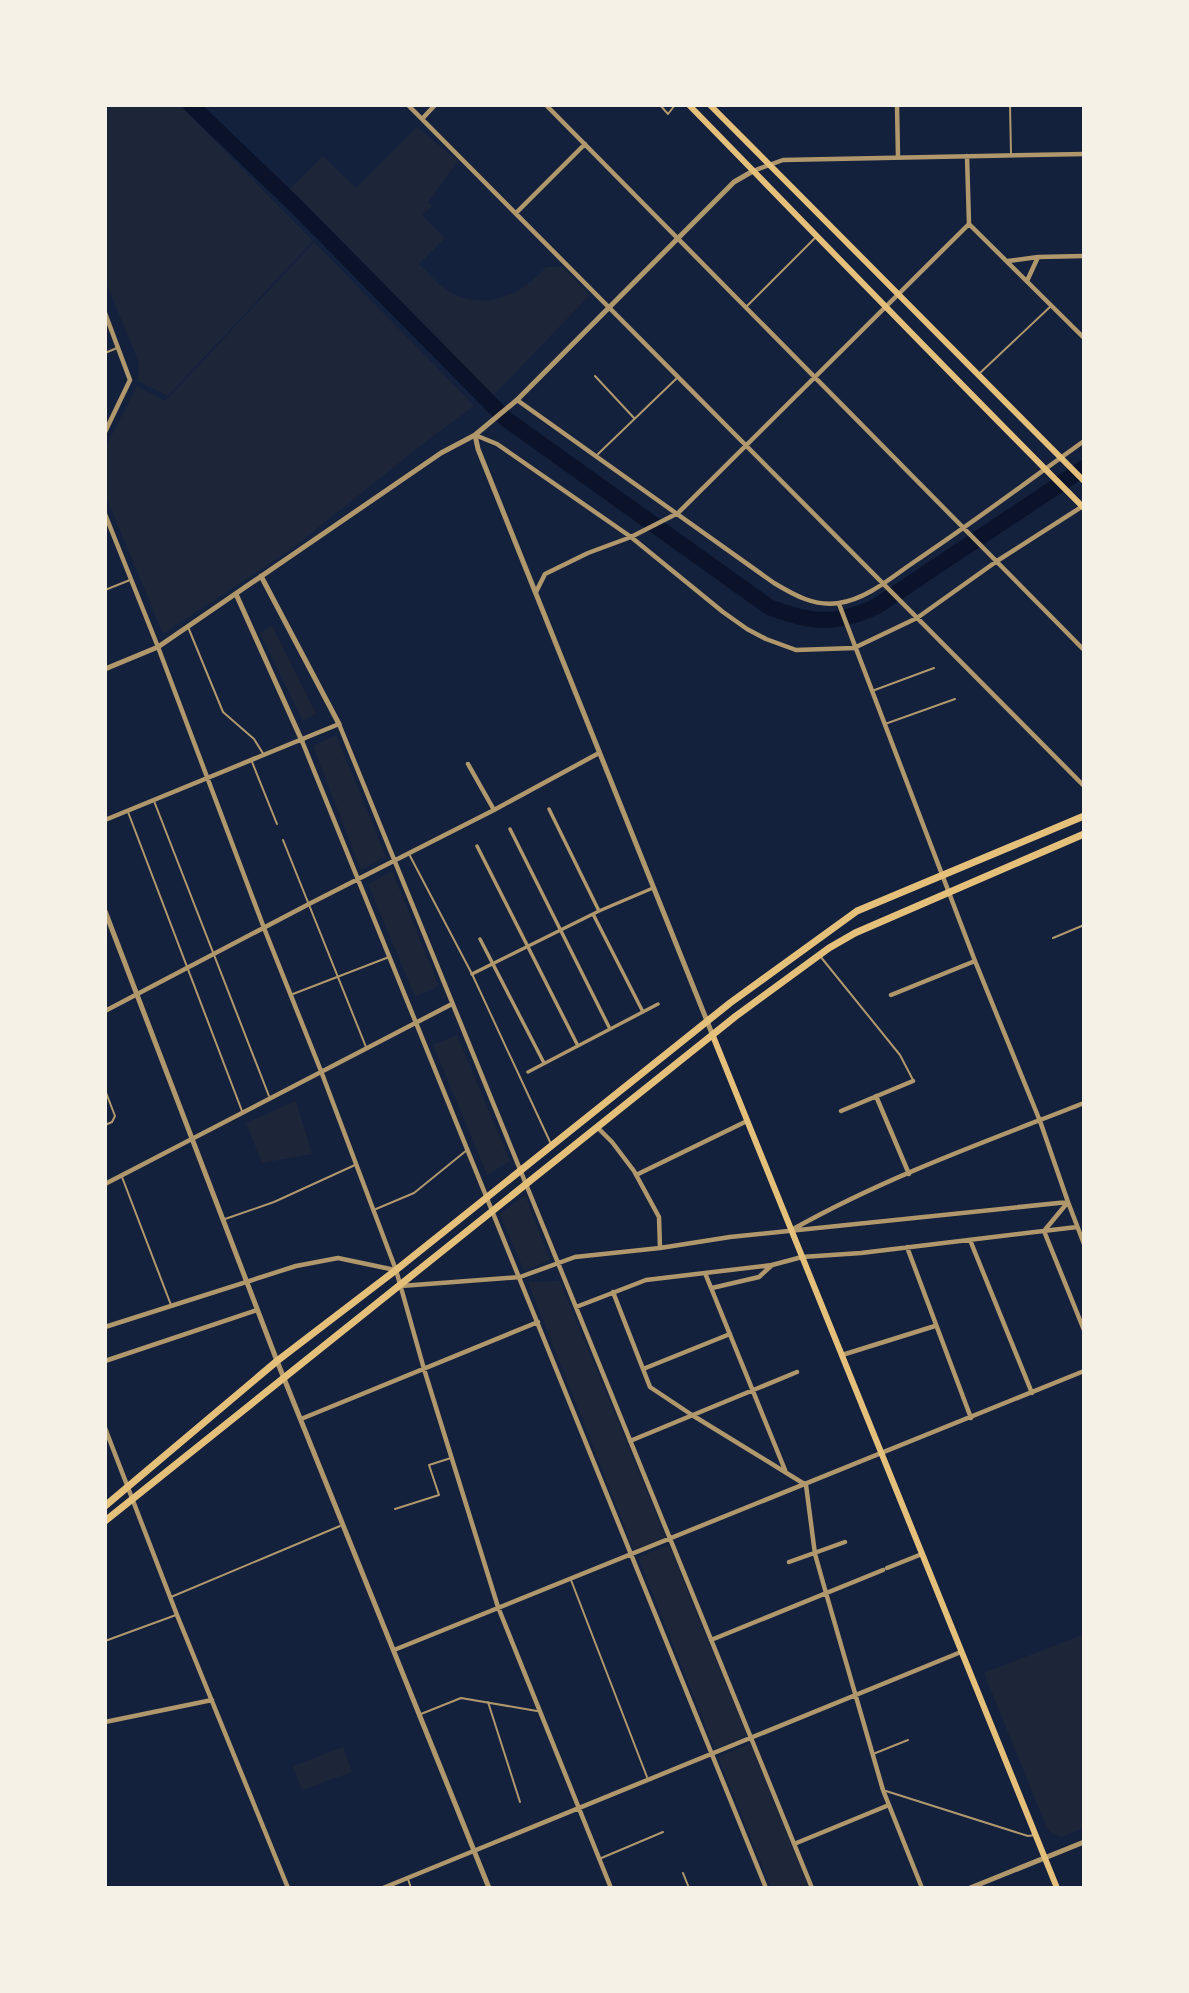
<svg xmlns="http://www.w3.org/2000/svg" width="1189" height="1993" viewBox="0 0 1189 1993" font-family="'Sofia Sans Condensed',sans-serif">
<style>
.green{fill:#1d2539}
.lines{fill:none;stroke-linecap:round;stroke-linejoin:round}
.river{stroke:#0b132b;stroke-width:16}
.service{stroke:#b1986c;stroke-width:2}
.pedestrian{stroke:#b1986c;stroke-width:3.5}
.minor{stroke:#b1986c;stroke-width:4.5}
.tertiary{stroke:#b1986c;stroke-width:5}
.secondary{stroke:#e5c07b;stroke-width:6}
.primary{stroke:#e5c07b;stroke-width:7}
</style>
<rect width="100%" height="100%" fill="#14213d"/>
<path class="green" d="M105,105H180L313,241L168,396L138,381L139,363L105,280Z
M417,127L458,161L428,202L432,206L422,215L445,238L419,264C431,275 442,290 458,296C492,309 524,292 546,267H563L590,295L492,397L289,190L323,156L356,188Z
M314,242L474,406L425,442L290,550L163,634L105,494V448L137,386L165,401Z
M272,626L316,714L303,721L260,633Z
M336,735L386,857L361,870L313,746Z
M392,871L439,986L415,997L368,884Z
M457,1035L510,1161L487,1175L433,1045Z
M296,1101L312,1154L262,1163L246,1123Z
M525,1195L550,1260L524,1271L500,1214Z
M560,1281L666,1538L634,1550L528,1282Z
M669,1545L747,1736L715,1749L638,1557Z
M1084,1634V1828L1061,1837L1049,1831L1046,1826L984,1673Z
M750,1743L809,1888H771L718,1757Z
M343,1747L352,1772L302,1790L293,1766Z"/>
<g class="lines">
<path class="river" d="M191,105L295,205L506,419L769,607C811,623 835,626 877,606L1084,468"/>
<path class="service" d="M660,105L668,114L675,105
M1010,105L1011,154
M747,306L815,238
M105,353L117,348
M981,372L1051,306
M595,376L634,418
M598,454L677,378
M105,590L130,580
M188,627L223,712L254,739L264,755
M872,691L934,668
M885,724L955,699
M252,762L277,824
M154,801L269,1096
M128,812L242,1111
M283,840L366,1047
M409,854L472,974L551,1144
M1053,938L1084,925
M820,956L900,1055L913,1080
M293,994L389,957
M105,1090L115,1116L112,1122L105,1125
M122,1177L171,1305
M376,1209L414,1193L467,1150
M225,1219L274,1202L355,1165
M395,1509L439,1495L429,1465L451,1458
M571,1580L647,1777
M171,1597L340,1526
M105,1641L176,1615
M488,1702L520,1802
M421,1714L461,1698L537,1711
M873,1754L908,1740
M886,1791L1028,1836L1035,1835
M599,1859L663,1832
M683,1873L689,1888
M408,1879L411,1888"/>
<path class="pedestrian" d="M549,809L599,911
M510,829L610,1029
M477,846L578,1046
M593,914L643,1012
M480,939L544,1063
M472,974L599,911L653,888
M528,1072L658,1004"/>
<path class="minor" d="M408,105L1084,786
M546,105L1084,650
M897,105L898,157
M422,119L435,105
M753,171L783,160L1084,154
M516,213L585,144
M969,224L1084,338
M1008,261L1038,257L1084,256
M1027,281L1038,257
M105,313L130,380L105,432
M517,400L774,583C794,595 815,607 839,603C867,599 892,577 914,562C972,523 1027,482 1084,441
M475,435L497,444L631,537L723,612L747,629L766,639L796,650L854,648L917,618L997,561L1083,506
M105,514L158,647L264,928L321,1071L396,1270L424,1369L498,1607L611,1888
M536,592L545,574L588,553L631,537L678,513L969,224L967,156
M839,604L975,961L1040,1121L1068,1202L1044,1231
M302,741L766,1888
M468,764L494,810
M105,820L339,724L812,1888
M891,995L975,961
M105,1011L309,904L494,810L599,753
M876,1096L909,1174
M841,1111L913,1081
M598,1128L612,1142L634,1171L659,1217L660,1248
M636,1175L747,1121
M105,1184L452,1004
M795,1228C886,1177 987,1141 1084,1103
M1044,1231L1084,1330
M970,1240L1032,1393
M907,1247L971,1418
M705,1273L785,1470
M401,1286L520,1277L575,1257L660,1248L730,1237L1068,1202L1084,1244
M712,1288L759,1277L772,1265
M613,1292L650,1387L692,1415L806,1485L815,1554L826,1593L883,1790L922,1888
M576,1307L646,1280L772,1265L802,1257L861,1253L1077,1227
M105,1327L296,1266L338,1258L395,1270
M842,1355L935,1326
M105,1361L257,1310
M643,1369L730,1334
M301,1419L538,1322
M105,1428L177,1615L288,1888
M630,1441L797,1372
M789,1562L845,1542
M887,1568L922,1554
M711,1640L883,1570
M394,1650L1084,1371
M105,1722L212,1700
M794,1844L889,1805
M383,1888L961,1652"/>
<path class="tertiary" d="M475,435L478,449L713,1036
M261,576L339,724
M236,594L302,741
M105,669L158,647L441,453L475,435L517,400L734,182L753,171
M105,911L277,1361L489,1888
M970,1888L1084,1842"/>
<path class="secondary" d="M689,105C820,239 951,375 1084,508
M710,105L1084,481
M713,1036L1057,1888"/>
<path class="primary" d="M105,1506L277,1361L396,1270L730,1003L857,911L1084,816
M105,1521L736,1016L829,948L855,933L1084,834"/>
</g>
<rect width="1189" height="1993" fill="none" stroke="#f6f1e7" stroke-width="214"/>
</svg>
